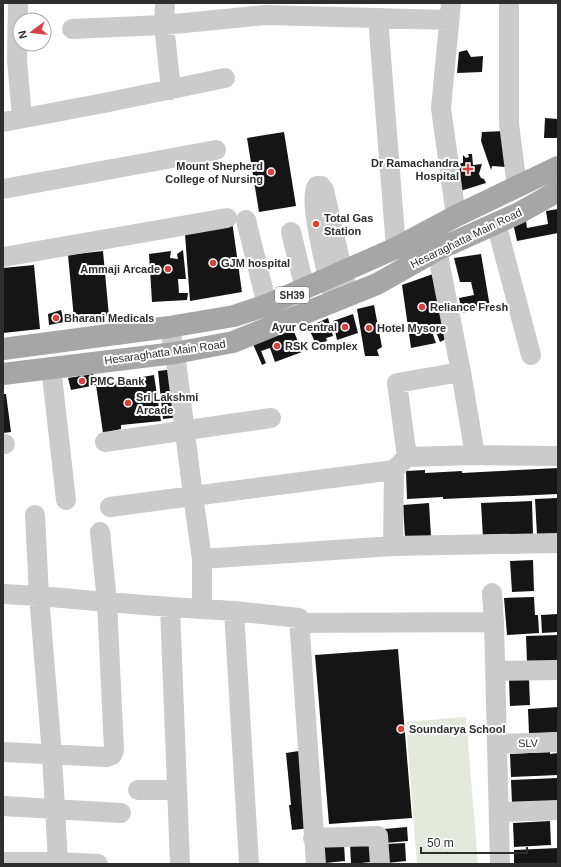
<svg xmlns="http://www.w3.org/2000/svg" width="561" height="867" viewBox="0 0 561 867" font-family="Helvetica,sans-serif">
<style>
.green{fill:#e3eadd}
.building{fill:#151515}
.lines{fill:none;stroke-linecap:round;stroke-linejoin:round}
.minor{stroke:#cbcbcb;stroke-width:20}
.major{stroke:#a6a6a6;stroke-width:22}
.poi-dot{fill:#d24443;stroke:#fff;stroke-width:1.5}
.labels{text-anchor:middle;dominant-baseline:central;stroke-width:4;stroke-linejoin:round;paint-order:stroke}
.shield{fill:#fff;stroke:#6d6d6d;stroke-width:1}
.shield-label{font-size:10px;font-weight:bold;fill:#2e2e2e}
.poi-label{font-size:11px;font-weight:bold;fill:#2e2e2e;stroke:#fff;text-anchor:start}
.street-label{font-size:11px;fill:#2e2e2e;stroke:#fff}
</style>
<rect width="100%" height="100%" fill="#fff"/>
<path class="green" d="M466,717L478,864H417L406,722Z"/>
<path class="building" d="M467,50L471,57L483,56L482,72L457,73L459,52Z
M545,118L558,119V138H544Z
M506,131V167L492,166L491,170L481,141L482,132Z
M284,132L296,206L259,212L247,138Z
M468,154H472L473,165L482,164L479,174L481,178L484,179L486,183L457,192V164L463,163V155L466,158L469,157Z
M558,209V233L517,241L513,223L526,221L527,228L548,224L546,211Z
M232,221L242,292L190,301L185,234Z
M183,250L186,279H178L179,293H188L187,300L152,302L149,254L171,251L170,258L178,259L177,254Z
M103,251L109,316L74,319L68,255Z
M481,254L490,307L462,313L459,298L474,295L471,282H460L454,258Z
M34,265L40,329L3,333V268Z
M433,274L443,328L440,329L448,338L440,342L436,332H432L436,343L411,348L402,285Z
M374,305L382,347L377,350L379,356H365L357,309Z
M61,310L64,322L49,325L48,314Z
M353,314L358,333L337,340L333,321Z
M328,318L333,336L326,338L327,341L316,344L308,327Z
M293,329L302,352L275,362L270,348L261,351L266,363L262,365L253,344Z
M174,369L180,417L163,419L158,371Z
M93,374L96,385L71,390L68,378Z
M154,375L161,421L121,425V429L103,433L96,385Z
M3,394H6L11,432L3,433Z
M558,468V494L443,499V497L407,499L406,471L425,470V473L462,471V473Z
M558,498V534L537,535L535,499Z
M532,501L533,535L483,538L481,503Z
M429,503L431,536L405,537L403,505Z
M533,560L534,591L512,592L510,561Z
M534,597L535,615H538L539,633L507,635L504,598Z
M558,614V632L542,633L541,615Z
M558,635V660L527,662L526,636Z
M398,649L412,818L329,824L315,655Z
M529,679L530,705L510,706L509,680Z
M558,707V732L529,734L528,709Z
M305,750L311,828L292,830L289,805H291L286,753Z
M550,752V754L558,753V775L511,777L510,754Z
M558,778V803L512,804L511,780Z
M550,821L551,845L514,847L513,823Z
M407,827L408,841L385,843L384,829Z
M370,843L371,862L351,864L350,844Z
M405,843L406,861L387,863L386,844Z
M344,844L345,861L325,863L324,845Z
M558,848V864H514V850Z"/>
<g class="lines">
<path class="minor" d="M18,3L17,60L22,118
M165,3L164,25L171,90
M451,3L441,108L456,216
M509,3V124L517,186
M378,18L396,248
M72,29L164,25L265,15L449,20
M3,122L104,103L225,78
M3,189L216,150
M246,220L267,305
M496,223L531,355
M291,232L305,289
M437,250L461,372L475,455
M3,257L227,218
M335,301C329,283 307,198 317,186H321L324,190L348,295
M169,327L175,353L193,496L394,470
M51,367L66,500
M105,442L271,418
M3,444H5
M407,457L397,383L461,372
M110,507L193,496L202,559V608
M100,532L107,602L170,607L180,864
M393,546L394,470L407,457L475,455L558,456
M202,559L393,546L558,543
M492,593L494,622
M3,594L39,596L52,755L58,862L98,864
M170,607L234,611L249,864
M234,611L299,618L316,864
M299,623L494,622L500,864
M495,671L558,670
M498,744L558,742
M3,752L107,757L112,755L114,750L107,602L39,596L35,515
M138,790H177
M3,806L121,813
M499,812L558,810
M313,838L378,836L380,864
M3,862H58V864"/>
<path class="major" d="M3,349L169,327L234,316L267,305L396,248L456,216L558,167
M3,374L175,353L233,342L377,284L437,250L519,213L558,191"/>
</g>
<g class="poi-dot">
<path d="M466 163h4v4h4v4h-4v4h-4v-4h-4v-4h4z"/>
<circle cx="271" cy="172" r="4"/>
<circle cx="316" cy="224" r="4"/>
<circle cx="213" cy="263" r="4"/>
<circle cx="168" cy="269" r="4"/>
<circle cx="422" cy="307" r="4"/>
<circle cx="56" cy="318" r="4"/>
<circle cx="345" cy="327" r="4"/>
<circle cx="369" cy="328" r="4"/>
<circle cx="277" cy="346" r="4"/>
<circle cx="82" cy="381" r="4"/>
<circle cx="128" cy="403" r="4"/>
<circle cx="401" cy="729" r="4"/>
</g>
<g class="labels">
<rect class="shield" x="275" y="287" width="34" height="16" rx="3"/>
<g class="shield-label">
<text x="292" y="295">SH39</text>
</g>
<g class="poi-label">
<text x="459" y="163" text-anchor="end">Dr Ramachandra<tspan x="459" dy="13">Hospital</tspan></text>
<text x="263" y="166" text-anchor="end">Mount Shepherd<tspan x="263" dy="13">College of Nursing</tspan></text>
<text x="324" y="218">Total Gas<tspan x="324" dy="13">Station</tspan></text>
<text x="221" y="263">GJM hospital</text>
<text x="160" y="269" text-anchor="end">Ammaji Arcade</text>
<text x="430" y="307">Reliance Fresh</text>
<text x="64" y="318">Bharani Medicals</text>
<text x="337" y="327" text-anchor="end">Ayur Central</text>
<text x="377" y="328">Hotel Mysore</text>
<text x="285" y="346">RSK Complex</text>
<text x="90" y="381">PMC Bank</text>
<text x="136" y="397">Sri Lakshmi<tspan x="136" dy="13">Arcade</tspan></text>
<text x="409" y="729">Soundarya School</text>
</g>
<g class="street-label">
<text transform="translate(466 238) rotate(-26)">Hesaraghatta Main Road</text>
<text transform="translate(165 352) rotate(-8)">Hesaraghatta Main Road</text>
<text transform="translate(528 743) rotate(-2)">SLV</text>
</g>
</g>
<rect width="561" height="867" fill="none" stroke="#2e2e2e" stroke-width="8"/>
<g transform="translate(32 32) rotate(255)"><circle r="19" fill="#ffffff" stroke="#ababab"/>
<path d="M0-3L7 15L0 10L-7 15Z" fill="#d24443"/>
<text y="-6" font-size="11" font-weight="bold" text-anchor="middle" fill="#2e2e2e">N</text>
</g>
<path d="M421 847v6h106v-6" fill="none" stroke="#2e2e2e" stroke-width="2"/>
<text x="427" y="847" font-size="12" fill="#2e2e2e" stroke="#ffffff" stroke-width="3" paint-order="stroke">50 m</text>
</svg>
